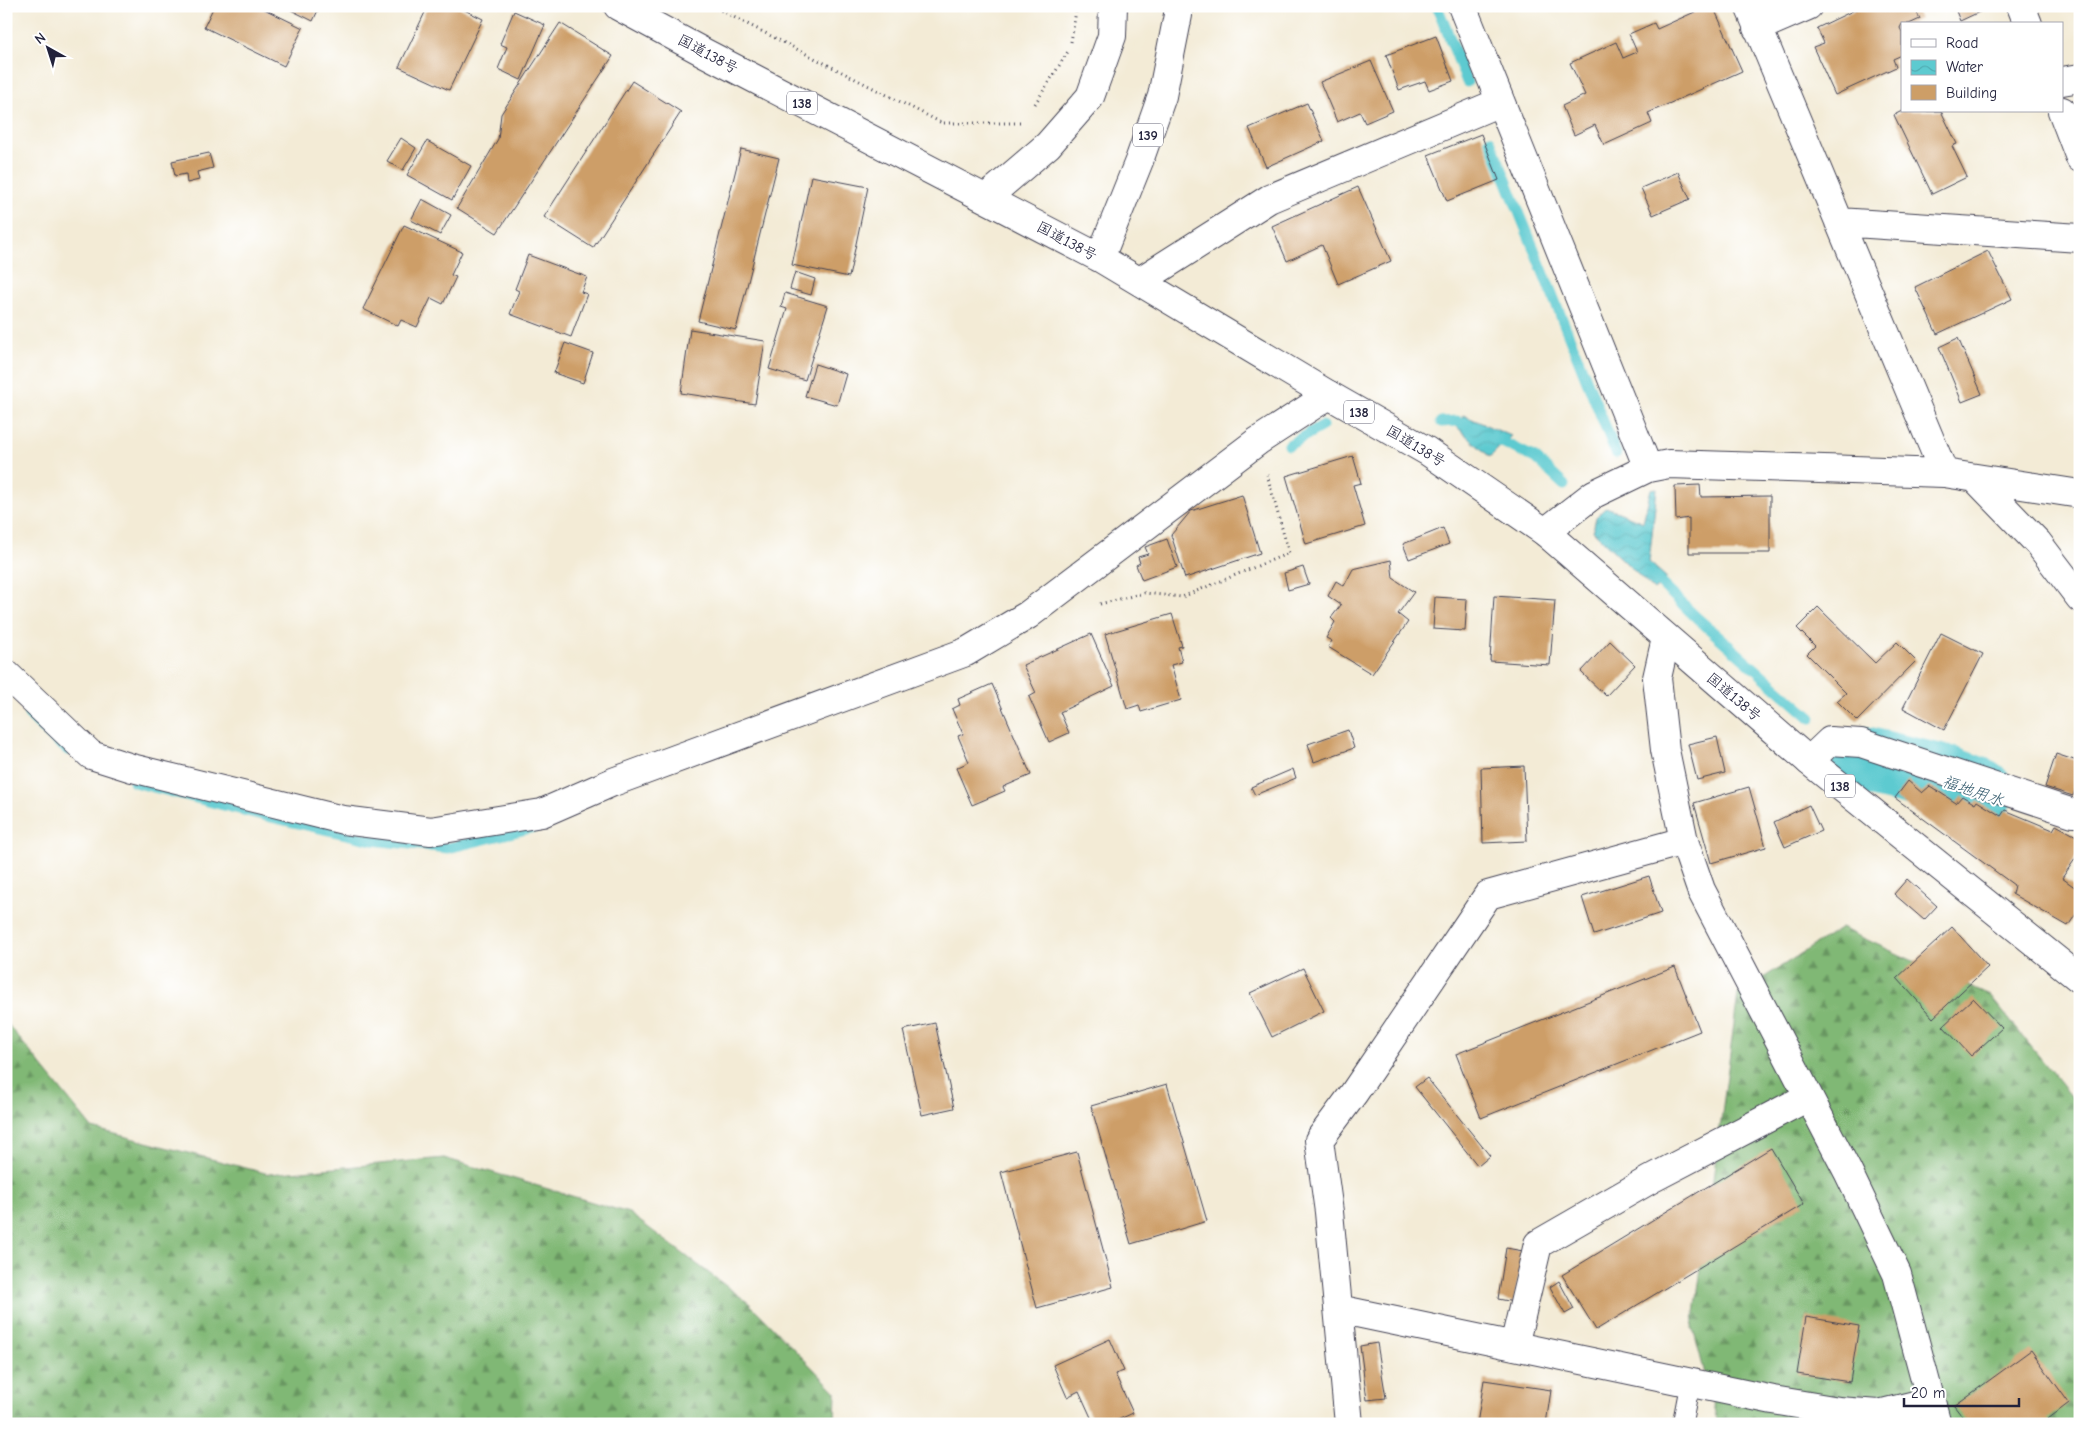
<svg xmlns="http://www.w3.org/2000/svg" width="2086" height="1430" viewBox="0 0 2086 1430" font-family="'Comic Neue','Klee One',sans-serif">
<style>
.forest{fill:url(#forest-firs);stroke:#516d58}
.water{fill:url(#water-waves);stroke:#407686}
.lines{fill:none;stroke-linecap:round;stroke-linejoin:round}
.stream{stroke:#5dcad0;stroke-width:11}
.river{stroke:#5dcad0;stroke-width:69}
.building{fill:#cd9e67}
.lane-casing{stroke:#414052;stroke-width:21}
.street-casing{stroke:#414052;stroke-width:30}
.secondary-casing{stroke:#414052;stroke-width:30}
.highway-casing{stroke:#414052;stroke-width:30}
.path{stroke:#414052;stroke-width:3;stroke-dasharray:1 4;stroke-linecap:butt}
.lane{stroke:#fff;stroke-width:19}
.street{stroke:#fff;stroke-width:28}
.secondary{stroke:#fff;stroke-width:28}
.highway{stroke:#fff;stroke-width:28}
.labels{text-anchor:middle;dominant-baseline:central;stroke-width:4;stroke-linejoin:round;paint-order:stroke}
.shield{fill:#fff;stroke:#646476;stroke-width:1}
.shield-label{font-size:14px;font-weight:bold;fill:#22223b}
.street-label{font-size:15px;fill:#22223b;stroke:#fff}
.water-label{font-size:16px;font-style:italic;fill:#375d6f;stroke:#fff}
</style>
<defs>
<pattern id="forest-firs" width="22" height="20" patternUnits="userSpaceOnUse" patternTransform="scale(1.25)"><rect width="22" height="20" fill="#80b875"/><path d="M5 1l3.5 6h-7zM16 11l3.5 6h-7z" fill="#689561"/></pattern>
<pattern id="water-waves" width="16" height="10" patternUnits="userSpaceOnUse" patternTransform="scale(1.25)"><rect width="16" height="10" fill="#5dcad0"/><path d="M0 5q4-4 8 0t8 0" fill="none" stroke="#51adb4"/></pattern>
</defs>
<rect width="100%" height="100%" fill="#fff"/>
<filter id="ink" filterUnits="userSpaceOnUse"><feTurbulence type="fractalNoise" baseFrequency=".02" numOctaves="2"/><feDisplacementMap in="SourceGraphic" scale="10" xChannelSelector="R" yChannelSelector="G"/><feConvolveMatrix kernelMatrix="1 2 1 2 8 2 1 2 1" color-interpolation-filters="sRGB"/></filter>
<filter id="wash" filterUnits="userSpaceOnUse"><feTurbulence type="fractalNoise" baseFrequency=".0096" numOctaves="4" result="noise"/><feDisplacementMap in="SourceGraphic" scale="20" xChannelSelector="R" yChannelSelector="G"/><feGaussianBlur stdDeviation="1.12" result="paint"/><feColorMatrix in="noise" values="0 0 0 0 0 0 0 0 0 0 0 0 0 0 0 0 0 1.4 0 .05"/><feComposite in="paint" operator="in"/></filter>
<g filter="url(#wash)">
<rect width="100%" height="100%" fill="#f3ebd6"/>
<path class="forest" d="M1841,928L1990,996L2080,1107V1424H1718L1693,1328L1738,994Z
M6,1022L92,1128L269,1174L444,1158L629,1213L750,1304L836,1392L835,1424H6Z"/>
<path class="water" d="M1463,415L1511,436L1490,457L1457,427Z
M1657,488L1649,562L1667,578L1654,590L1593,531L1596,517L1606,507L1643,522L1651,489Z"/>
<g class="lines">
<path class="stream" d="M1437,6L1467,82
M1490,140L1616,453
M1441,422L1457,421L1473,428
M1492,437L1535,458L1564,485
M1289,445L1322,426
M1651,574L1697,618L1811,718
M29,714L51,736L68,750
M134,782L262,815L372,840L448,848L538,826"/>
<path class="river" d="M1866,761L1946,780L1979,792"/>
</g>
<g id="blocks">
<path class="building" d="M214,6H258L303,28L284,66L204,27Z
M283,6H320L313,21Z
M428,6H456L483,19L449,90L399,67Z
M1708,6H1713L1742,71L1648,113L1652,123L1604,145L1595,125L1574,135L1562,106L1585,95L1570,63L1616,42L1623,58L1637,52L1629,34L1654,23L1657,29Z
M1863,6H1892L1894,9L1900,6H1914L1920,19L1909,24H1902L1900,28L1902,32V55L1893,59L1896,67L1835,95L1813,47L1824,43L1817,28Z
M1954,6H1992L1960,21Z
M514,11L545,25L521,80L498,69L507,47L500,44Z
M560,23L613,56L497,233L457,208L498,139L501,114Z
M1436,36L1453,81L1429,90L1425,81L1399,90L1386,55Z
M1371,61L1393,111L1365,123L1360,112L1337,122L1320,82Z
M632,81L681,112L593,248L544,217Z
M1307,103L1324,141L1266,167L1249,128Z
M1902,111H1941L1957,144L1952,146L1967,177L1932,194L1894,115Z
M1481,134L1499,180L1447,201L1428,155Z
M401,138L416,148L403,170L387,161Z
M427,141L471,166L452,200L407,175Z
M741,149L779,158L736,330L698,321Z
M209,153L213,168L197,172L199,180L187,183L186,174L175,176L172,161Z
M1678,172L1690,199L1653,215L1641,188Z
M811,176L868,187L849,277L792,265Z
M1358,187L1391,261L1338,284L1322,245L1287,261L1272,226Z
M422,199L451,215L440,235L411,220Z
M404,225L462,252L451,275L456,277L443,304L431,298L417,327L401,320L398,326L363,309Z
M1988,251L2012,299L1937,334L1915,287Z
M528,255L587,277L581,292L587,294L571,337L510,314L519,291L515,289Z
M795,272L815,279L811,295L790,289Z
M785,293L828,306L805,380L769,369L787,309L781,307Z
M690,329L765,341L755,404L681,393Z
M1958,338L1982,394L1962,402L1939,347Z
M565,343L593,353L583,383L554,373Z
M815,364L846,374L837,405L805,396Z
M1353,456L1361,483L1353,485L1365,526L1306,544L1286,476Z
M1700,485L1701,497L1770,496V553H1689V518L1676,520L1675,486Z
M1242,495L1260,553L1185,578L1171,535L1191,511Z
M1443,528L1449,544L1409,559L1403,544Z
M1167,539L1177,567L1142,580L1136,565L1140,563L1138,557L1148,554L1145,547Z
M1391,560L1393,578L1414,592L1398,614L1408,622L1372,674L1328,647L1332,641L1326,638L1335,622L1331,618L1341,605L1328,596L1336,581L1344,586L1353,569Z
M1303,567L1309,584L1288,590L1284,573Z
M1494,596L1555,600L1550,665L1490,661Z
M1435,597L1467,599L1465,631L1433,629Z
M1818,607L1875,663L1897,642L1916,661L1857,721L1837,701L1846,693L1807,654L1815,646L1797,628Z
M1172,614L1182,646L1178,647L1182,662L1171,665L1181,700L1141,712L1139,705L1127,709L1105,634Z
M1941,633L1983,654L1944,730L1903,708Z
M1091,634L1114,686L1060,712L1069,733L1049,742L1029,697L1036,693L1023,665Z
M1610,641L1635,665L1606,696L1581,672Z
M992,684L1031,775L1003,787L1005,791L972,805L956,768L969,762L958,736L963,734L952,709L960,705L958,699Z
M1348,730L1354,748L1314,762L1308,744Z
M1717,737L1725,773L1697,780L1688,744Z
M2056,754L2080,762V776L2073,796L2045,787Z
M1524,766L1527,841L1483,843L1481,768Z
M1293,769L1296,778L1255,795L1251,787Z
M1908,781L1922,793L1930,786L1956,803L1962,796L1975,804L1977,801L2001,816L2005,810L2053,830L2056,825L2080,838V852L2062,878L2080,891V908L2068,926L2012,894L2014,885L1895,798Z
M1749,787L1766,847L1711,863L1694,803Z
M1809,805L1821,831L1785,847L1774,822Z
M1649,876L1661,913L1594,935L1582,897Z
M1907,879L1937,906L1924,920L1894,894Z
M1952,927L1988,967L1933,1018L1897,978Z
M1675,967L1700,1031L1481,1118L1456,1054Z
M1303,968L1324,1011L1272,1037L1250,993Z
M1973,998L2002,1028L1971,1056L1943,1026Z
M935,1023L954,1108L922,1115L903,1030Z
M1427,1078L1490,1156L1478,1166L1415,1087Z
M1167,1084L1207,1221L1131,1244L1091,1106Z
M1771,1148L1804,1204L1596,1330L1562,1275Z
M1077,1152L1113,1287L1037,1308L1001,1172Z
M1506,1248L1523,1251L1514,1302L1498,1299Z
M1559,1281L1574,1309L1565,1314L1550,1287Z
M1806,1317L1859,1326L1850,1382L1797,1374Z
M1110,1339L1124,1371L1115,1374L1133,1413L1109,1424H1094L1079,1391L1067,1397L1053,1365Z
M1377,1343L1386,1398L1367,1400L1360,1346Z
M2031,1350L2069,1403L2048,1419L2051,1424H1968L1954,1406Z
M1484,1380L1551,1390L1546,1424H1477Z"/>
</g>
</g>
<g filter="url(#ink)">
<use href="#blocks" fill-opacity="0" stroke="#414052" stroke-width="1"/>
<g class="lines">
<g class="lane-casing">
<path id="lane" d="M1682,1424L1690,1383"/>
</g>
<g class="street-casing">
<path id="street" d="M1462,6L1648,468
M1749,6L1944,473
M2021,6L2028,24
M1757,28L1808,6
M2062,81L2080,78
M2062,111L2080,158
M1839,222L2080,238
M1140,281L1269,199L1500,102
M1975,478L2038,543L2080,598
M1545,532L1594,494L1648,468L1669,464L1944,473L2080,494
M6,674L91,755L132,768L343,820L431,831L542,813L613,782L966,652L1028,615L1258,441L1329,395
M1809,761L1830,741L1861,743L2073,813H2080
M1338,1309L1773,1400L1839,1411L1878,1414L1931,1401
M1514,1346L1538,1244L1651,1179L1808,1097
M1349,1424L1329,1212L1319,1140L1354,1093L1488,895L1684,841"/>
</g>
<g class="secondary-casing">
<path id="secondary" d="M1666,638L1657,678L1665,750L1684,841L1701,890L1848,1172L1897,1274L1937,1424"/>
</g>
<g class="highway-casing">
<path id="highway" d="M618,6L705,53L1100,258L1329,395L1427,451L1545,532L1809,761L2080,979
M986,198L1048,145L1090,97L1112,36L1113,6
M1100,258L1139,161L1162,96L1178,15V6"/>
</g>
<path class="path" d="M712,6L942,123H1021
M1071,42L1076,11
M1035,104L1069,50
M1100,604L1144,593L1182,597L1289,553L1267,475"/>
<use href="#lane" class="lane"/>
<use href="#street" class="street"/>
<use href="#secondary" class="secondary"/>
<use href="#highway" class="highway"/>
</g>
</g>
<g class="labels">
<g class="shield">
<rect x="787" y="91.5" width="30" height="23" rx="4"/>
<rect x="1133" y="123.5" width="30" height="23" rx="4"/>
<rect x="1344" y="400.5" width="30" height="23" rx="4"/>
<rect x="1825" y="774.5" width="30" height="23" rx="4"/>
</g>
<g class="shield-label">
<text x="802" y="103">138</text>
<text x="1148" y="135">139</text>
<text x="1359" y="412">138</text>
<text x="1840" y="786">138</text>
</g>
<g class="street-label">
<text transform="translate(708 54) rotate(28)">国道138号</text>
<text transform="translate(1067 241) rotate(28)">国道138号</text>
<text transform="translate(1416 446) rotate(31)">国道138号</text>
<text transform="translate(1734 697) rotate(40)">国道138号</text>
</g>
<g class="water-label">
<text transform="translate(1973 791) rotate(19)">福地用水</text>
</g>
</g>
<rect width="2086" height="1430" fill="none" stroke="#fff" stroke-width="25"/>
<rect x="1901" y="22" width="162" height="90" fill="#ffffff" stroke="#a7a7b1"/>
<rect x="1911" y="39" width="25" height="8" fill="#ffffff" stroke="#a7a7b1"/>
<text x="1946" y="48" font-size="15" fill="#22223b">Road</text>
<rect x="1911" y="60" width="25" height="15" fill="url(#water-waves)" stroke="#a7a7b1"/>
<text x="1946" y="72" font-size="15" fill="#22223b">Water</text>
<rect x="1911" y="85" width="25" height="15" fill="#cd9e67" stroke="#a7a7b1"/>
<text x="1946" y="98" font-size="15" fill="#22223b">Building</text>
<g transform="translate(48 48) rotate(321)" stroke="#ffffff" stroke-width="4" paint-order="stroke">
<path d="M0-4L9 19L0 12L-9 19Z" fill="#22223b"/>
<text y="-8" font-size="14" font-weight="bold" text-anchor="middle" fill="#22223b">N</text>
</g>
<path d="M1904 1398v8h115v-8" fill="none" stroke="#22223b" stroke-width="2.5"/>
<text x="1911" y="1398" font-size="15" fill="#22223b" stroke="#ffffff" stroke-width="4" paint-order="stroke">20 m</text>
</svg>
